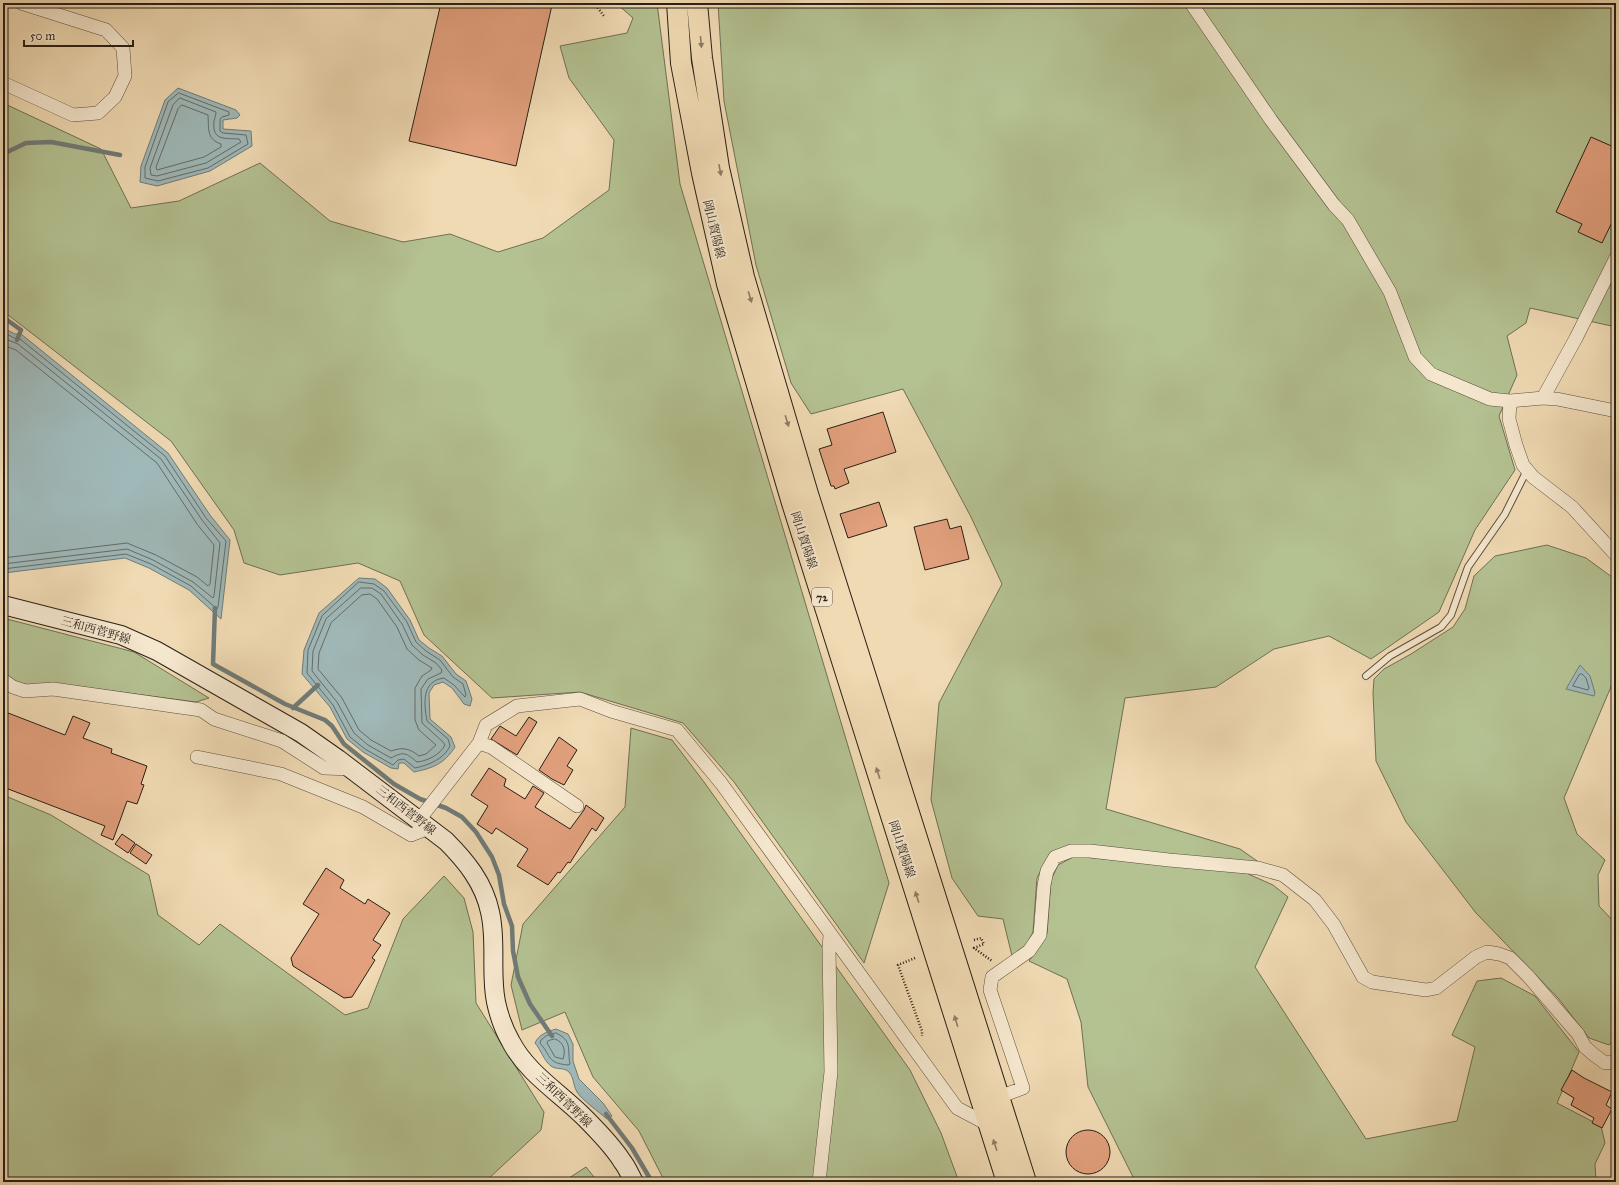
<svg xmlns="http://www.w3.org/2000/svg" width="1619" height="1185" viewBox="0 0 1619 1185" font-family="'IM FELL Great Primer','Noto Serif JP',serif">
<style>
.green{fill:#b4c191;stroke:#6e7054}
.water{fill:#9fb8b8;stroke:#707b78}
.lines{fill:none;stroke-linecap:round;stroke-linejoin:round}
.shore{stroke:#646c68;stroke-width:1}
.stream{stroke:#707b78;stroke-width:4.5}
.building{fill:#e2a07d;stroke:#291f17}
.lane-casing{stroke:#5b4e3e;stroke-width:8}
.street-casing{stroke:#5b4e3e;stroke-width:14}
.secondary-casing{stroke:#291f17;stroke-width:20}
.primary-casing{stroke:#291f17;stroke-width:22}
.path{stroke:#291f17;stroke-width:2.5;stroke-dasharray:1 2;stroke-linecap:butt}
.lane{stroke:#f5e7ce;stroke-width:6}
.street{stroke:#f5e7ce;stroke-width:13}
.secondary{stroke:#f5e7ce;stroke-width:18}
.primary{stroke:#f0dab3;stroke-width:20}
.oneway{fill:#8c7c65}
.labels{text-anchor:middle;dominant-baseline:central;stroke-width:4;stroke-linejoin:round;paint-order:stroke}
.shield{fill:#f5e7ce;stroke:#665b4e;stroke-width:1}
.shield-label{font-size:11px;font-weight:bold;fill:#291f17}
.street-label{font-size:12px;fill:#291f17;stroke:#f5e7ce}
</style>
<rect width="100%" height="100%" fill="#f0dab3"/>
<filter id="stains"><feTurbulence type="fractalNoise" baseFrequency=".005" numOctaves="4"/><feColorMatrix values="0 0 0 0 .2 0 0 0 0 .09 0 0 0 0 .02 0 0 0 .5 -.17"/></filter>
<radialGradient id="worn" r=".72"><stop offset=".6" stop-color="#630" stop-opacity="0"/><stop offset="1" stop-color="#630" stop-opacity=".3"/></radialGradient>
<path class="green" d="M616,3H657L680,184L889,883L864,963L734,782L683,723L580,692L492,698L424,635L400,581L358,563L280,575L244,563L234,530L171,441L3,311V103L101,149L131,208L179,201L260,163L330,221L403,242L450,234L498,252L543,238L609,190L614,140L569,78L560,46L627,33L633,18Z
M718,3H1616V327L1530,308L1526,323L1507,336L1517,375L1499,416L1515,470L1475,530L1439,612L1371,659L1329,636L1274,649L1216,687L1125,698L1106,809L1240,849L1260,863L1074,846L1050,853L1037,878L1033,932L1026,946L1012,956L1003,919L978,916L952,878L931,800L939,703L1002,584L971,517L903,389L811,414L791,383L756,265L724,101Z
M1547,545L1586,558L1616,580V675L1564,798L1577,834L1605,860L1598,875L1599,906L1616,924V1037L1609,1045L1589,1038L1558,998L1476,913L1406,822L1376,761L1373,693L1374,679L1384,669L1411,654L1453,627L1465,609L1474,576L1495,556Z
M3,618L134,652L209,698L196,702L52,683L27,686L16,682L3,673Z
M631,728L672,740L704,782L910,1070L941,1133L959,1182H665L639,1131L593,1077L565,1012L522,1030L511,985L523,924L625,807Z
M3,795L51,815L149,875L158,915L199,945L220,924L345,1015L368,1008L403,919L444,876L464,898L473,932L476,1003L544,1112L541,1130L487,1180V1182H3Z
M1075,856L1246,873L1273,885L1288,897L1255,967L1366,1139L1457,1121L1475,1047L1452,1035L1477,981L1501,978L1535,996L1579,1052L1557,1103L1601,1126L1605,1143L1595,1164L1596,1182H1130L1133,1177L1088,1087L1081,1022L1067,979L1029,961L1047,934L1051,880L1058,865Z
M586,1167L598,1182H563Z"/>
<path class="water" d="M178,88L236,110L240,115L237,118L223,120V129L251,131L252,146L210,171L157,186L140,182L141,166L165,100Z
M3,328L15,334H21L168,453L210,515L230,540L221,619L189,590L149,568L125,558L4,573Z
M359,578L375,579L387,588L410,620L419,640L429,648L442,656L456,674L466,681L472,699L470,706L464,704L452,688L443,682L434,685L429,693L430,719L451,737L455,747C444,764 433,768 414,772L404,763H399L398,769L391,768L363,752L347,739L330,707L302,674L304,650L319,613Z
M1580,665L1590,676L1595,693L1594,696L1566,689Z
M556,1029L568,1034L573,1044V1061L579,1079L603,1103L612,1116L607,1119C599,1112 582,1100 577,1092C573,1085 574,1078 569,1072C564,1067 556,1070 551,1066C544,1061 541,1050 535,1043C539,1034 547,1032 556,1029Z"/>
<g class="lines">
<path class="shore" d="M179,93L229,112V115L222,117L220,119V131L223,133L246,135L248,144L208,168L158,181L145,178V167L168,102Z
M180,98L216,112C216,115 215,117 214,121C212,141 224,138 239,139L241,142L206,163L157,176L151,175L150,168L173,105Z
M182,105L208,115C209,128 206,139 221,144V147L204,157L157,170L156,167L178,109Z
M3,332L14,338L20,339L165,456L206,518L226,541L218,607L217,609L191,586L151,564L126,554L3,569
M3,338L18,344L161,459L202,520L220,543L214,596L213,598L193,582L153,560L127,549L3,564
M3,345L16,350L157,463L197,524L214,545L210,584L208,586L197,577L156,555L127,543L3,558
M359,582L374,584L384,591L407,622L416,642L426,651L440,660L453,677L463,684L466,695L465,697L454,685L444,678C421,681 424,704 427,721L448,739L450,746C444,759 429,765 415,768L404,759L398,760L393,765L365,749L350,737L333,705L307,673L308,650L322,616Z
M361,588H372L381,594L402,624L412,645L423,655L436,663L442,670L441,673L428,679L421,689L422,723L443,742L445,745C440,755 427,761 417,762C406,753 404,751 391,758L368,745L354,733L337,702L312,671L313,651L326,619Z
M362,595L370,594L377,599L397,627L407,649L419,660L432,668L431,670L422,676L415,688V720L419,730L436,745L426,754L419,756C409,748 402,747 391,751L371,740L359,730L342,698L318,669L319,653L331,623Z
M1580,674H1582L1586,678L1589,688L1588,690L1573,686Z
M556,1033C573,1041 567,1049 570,1064L568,1065C547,1063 552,1057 540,1043L541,1040L546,1036Z
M555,1039C564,1042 566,1051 563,1059L555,1057L547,1043L548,1041Z"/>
<path class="stream" d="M3,154L26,143L51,142L120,155
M3,317L21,330L17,340
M215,608L213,664L285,704L325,720L332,726L344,744L394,784L420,799L446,808L462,817L476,832L492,857L499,875L504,904L512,926L513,951L518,977L530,1004L552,1036
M293,708L318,685
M606,1114L632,1148L652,1182"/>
</g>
<path class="building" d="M441,3H544L552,5L516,166L409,141Z
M1591,137L1616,148V214L1602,243L1578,232L1582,224L1556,212Z
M883,412L896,452L844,469L849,483L835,489L834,486H831L819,449L832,445L827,429Z
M879,502L887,526L848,538L840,514Z
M947,519L950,529L961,526L969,559L925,570L914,527Z
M3,711L65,735L73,716L90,723L83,738L112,749L111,753L147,766L141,784L144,785L137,804L127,801L113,840L101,835L105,826L3,787Z
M529,717L537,722L517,755L491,739L500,726L516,736Z
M559,737L577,750L567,766L573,770L564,785L552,779L539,770Z
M489,768L506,779L504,786L525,799L533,786L544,793L535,807L570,829L584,810L586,805L604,818L596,831L592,828L570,863L568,862L560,873L558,872L548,885L517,866L528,849L496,828L492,834L477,824L488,806L471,795Z
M122,834L135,843L128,853L115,844Z
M136,844L152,855L146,864L130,853Z
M326,868L344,880L340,888L365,904L368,899L390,913L373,940L381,945L372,958L375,960L352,997L344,998L293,966L291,958L319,914L303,904Z
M1572,1070L1584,1078L1612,1092L1606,1105L1612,1109L1602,1128L1592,1123L1594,1118L1571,1105L1574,1098L1561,1090Z
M1066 1152a22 22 0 1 1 44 0a22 22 0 1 1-44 0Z"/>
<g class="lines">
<g class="lane-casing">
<path id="lane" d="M1366,676L1390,656L1441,627L1451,615L1468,567L1505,514L1527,470"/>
</g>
<g class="street-casing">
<path id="street" d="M1191,3L1271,120L1334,205L1348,220L1390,292L1415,357L1431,374L1490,399L1510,401L1543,398L1557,399L1616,411
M3,83L73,115L98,113L115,97L125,76L123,48L106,30L21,3
M1543,398L1576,338L1616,258
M1510,401L1509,419L1516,445L1523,465L1533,477L1572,507L1616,555
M3,680L13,687L25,691L53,689L201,710L214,719L282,741L324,768L352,769
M479,743L491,747L577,806
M197,757L281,774L363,807L411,835L429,828
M419,820L479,743L486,725L517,706L580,699L611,711L677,730L721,783L957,1108L989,1125
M999,1097L1023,1088L990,990L992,977L1029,951L1040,935L1044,885L1047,871L1055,857L1071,851H1090L1169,860L1258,868L1283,875L1315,900L1334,925L1363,977L1372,982L1426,990L1436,988L1476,957L1487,952L1499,954L1510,958L1528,976L1578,1034L1585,1047L1593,1054L1605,1063L1616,1062
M819,1182L831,1072L829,948L830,935"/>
</g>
<g class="secondary-casing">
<path id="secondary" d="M3,605L121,635L157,651L301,733L338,759L446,841C466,861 484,883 490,912C497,941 490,973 496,1002C499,1016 504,1030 511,1042C527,1073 560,1093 584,1117C595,1128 614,1148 622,1161C627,1167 630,1175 634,1182"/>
</g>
<g class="primary-casing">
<path id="primary" d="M677,3L681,63L702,173L727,284L792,503L1007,1182
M697,3L702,58L719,168L744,277L808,494L1026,1182"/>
</g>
<path class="path" d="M594,3L604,16
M974,940L981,938L984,944L974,948L992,961
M915,958L898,965L922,1031V1036"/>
<use href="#lane" class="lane"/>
<use href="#street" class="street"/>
<use href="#secondary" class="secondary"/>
<use href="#primary" class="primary"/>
</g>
<defs><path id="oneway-solid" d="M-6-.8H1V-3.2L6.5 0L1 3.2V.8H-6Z"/></defs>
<g class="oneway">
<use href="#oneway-solid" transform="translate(701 42) rotate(85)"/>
<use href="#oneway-solid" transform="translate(720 170) rotate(79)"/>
<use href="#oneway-solid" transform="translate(750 297) rotate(73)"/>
<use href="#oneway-solid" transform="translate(787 421) rotate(73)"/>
<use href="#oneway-solid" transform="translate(878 773) rotate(-108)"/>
<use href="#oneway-solid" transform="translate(917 897) rotate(-108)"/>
<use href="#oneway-solid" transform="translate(956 1021) rotate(-107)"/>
<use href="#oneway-solid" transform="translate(995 1145) rotate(-108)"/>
</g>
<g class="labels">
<rect class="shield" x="812" y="588" width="20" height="18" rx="3"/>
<g class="shield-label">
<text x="822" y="597">72</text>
</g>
<g class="street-label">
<text transform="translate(714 229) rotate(77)">岡山賀陽線</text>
<text transform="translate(804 540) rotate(72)">岡山賀陽線</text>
<text transform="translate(96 630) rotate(16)">三和西菅野線</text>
<text transform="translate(406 810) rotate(38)">三和西菅野線</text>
<text transform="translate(902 849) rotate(72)">岡山賀陽線</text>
<text transform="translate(564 1100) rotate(44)">三和西菅野線</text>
</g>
</g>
<rect width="1619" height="1185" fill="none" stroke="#f0dab3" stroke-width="16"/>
<rect x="4" y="4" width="1611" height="1177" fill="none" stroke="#291f17" stroke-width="2"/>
<rect x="8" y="8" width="1603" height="1169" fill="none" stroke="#291f17"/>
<path d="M24 40v6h109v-6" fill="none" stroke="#291f17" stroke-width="2"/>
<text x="30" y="40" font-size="12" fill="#291f17" stroke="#f5e7ce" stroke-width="3" paint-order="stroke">50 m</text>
<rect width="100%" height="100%" filter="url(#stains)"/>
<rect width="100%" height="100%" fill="url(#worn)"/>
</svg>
